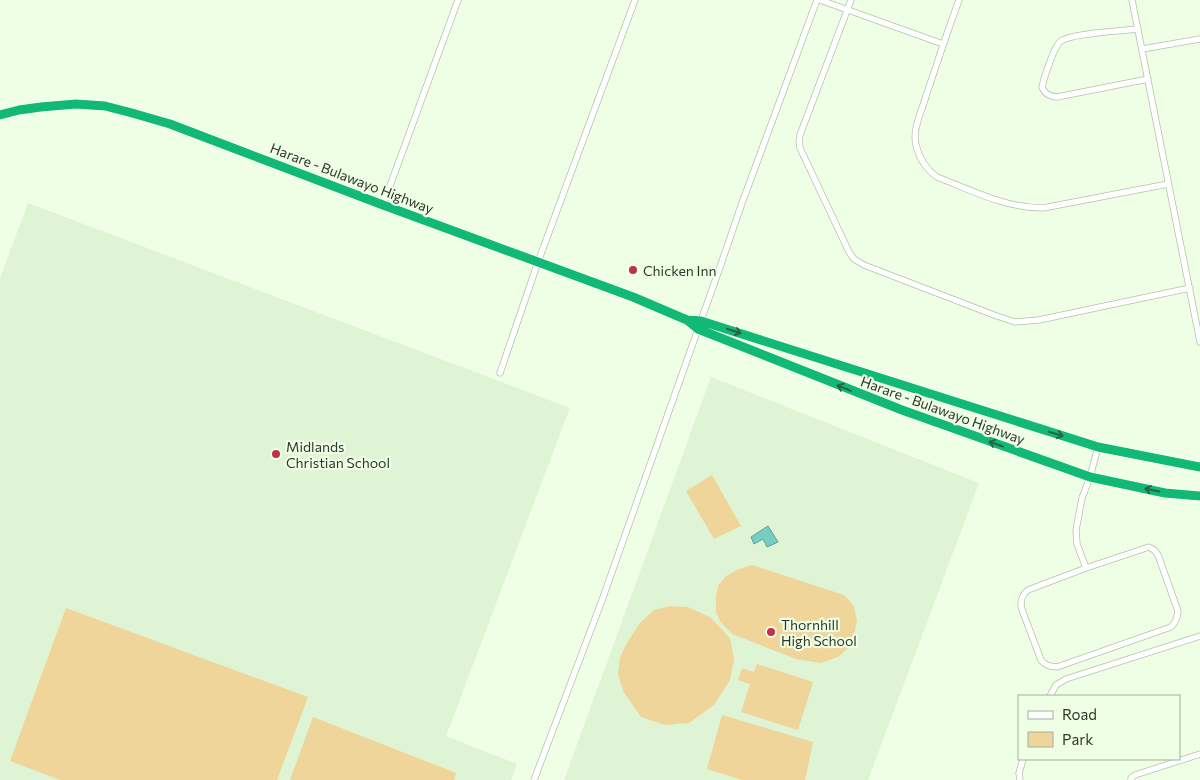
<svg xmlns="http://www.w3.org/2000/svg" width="1200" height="780" viewBox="0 0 1200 780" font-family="Commissioner,sans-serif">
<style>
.built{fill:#dff4d4}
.green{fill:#efd599}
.water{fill:#75cec0;stroke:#60a094}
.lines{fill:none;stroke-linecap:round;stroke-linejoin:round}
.minor-casing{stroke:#b3c3ab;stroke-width:7}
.highway-casing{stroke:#fff;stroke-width:10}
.minor{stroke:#fff;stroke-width:5.5}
.highway{stroke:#12b876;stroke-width:9}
.oneway{stroke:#266447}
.poi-dot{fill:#c0304b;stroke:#eeffe5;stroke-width:2}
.labels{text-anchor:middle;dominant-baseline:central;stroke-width:4.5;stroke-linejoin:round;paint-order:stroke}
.street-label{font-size:14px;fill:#30362d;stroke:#eeffe5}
.poi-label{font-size:14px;fill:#30362d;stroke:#eeffe5;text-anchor:start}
</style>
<rect width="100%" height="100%" fill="#eeffe5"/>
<path class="built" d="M28,203L570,408L446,736L517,764L511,780H0V278Z
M711,377L979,483L868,780H564Z"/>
<path class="green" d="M712,475L741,526L714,539L686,491Z
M752,565L844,595L854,606L857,621L854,635L848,648L838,657L821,663L796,659L732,634L720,621L716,612V596L718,586L726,576L737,570Z
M670,606L688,607L710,617L730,638L734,659L730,680L714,705L689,723L665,725L641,717L623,691L618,674L620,657L628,641L640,623L654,610Z
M66,608L308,697L277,780H60L10,761Z
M757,664L813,682L798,730L741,712L750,684L738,680L742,668L754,672Z
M722,715L813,742L805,780H742L707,769Z
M313,717L456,773L454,780H290Z"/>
<path class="water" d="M768,526L778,542L767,547L763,539L754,544L751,537Z"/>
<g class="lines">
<g class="minor-casing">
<path id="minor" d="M820,0L943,44
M851,0L800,135L799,141L800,148L849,252L854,259L864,265L994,315L1015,322L1039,320L1190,288
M959,0C947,32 937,64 926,96C922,111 912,129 916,145C919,158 926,169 937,177C971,190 1005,208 1043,208L1168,184
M1132,0L1200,342
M1138,29C1122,31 1072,33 1061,41C1054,46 1044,78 1042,87C1045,94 1049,96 1057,97L1148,79
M1142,49L1200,39
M383,205L458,0
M500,373L538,262L635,0
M1149,547L1154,550L1158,555L1178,611C1177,618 1176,622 1171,627L1057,667C1049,666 1046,666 1041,660L1021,607C1021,599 1022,595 1028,590L1086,568Z
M1086,568L1077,544L1076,530L1082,498L1090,477L1098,447
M1050,696L1056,685L1066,679L1200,636
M534,780L601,603L720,267L742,203L817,0
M1020,780L1019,773L1023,759
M1131,780V778L1135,775L1200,754"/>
</g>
<g class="highway-casing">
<path id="highway" d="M0,115L19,110L41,107L76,104L105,106L132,113L170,124L383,205L633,297L687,320L701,321L1098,447L1200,467
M687,320L698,329L902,410L1090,477L1165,493L1200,496"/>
</g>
<use href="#minor" class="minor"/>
<use href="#highway" class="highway"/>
</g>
<defs><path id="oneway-shaft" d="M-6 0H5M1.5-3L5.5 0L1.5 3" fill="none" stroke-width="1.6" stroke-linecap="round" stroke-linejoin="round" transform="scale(1.25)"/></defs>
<g class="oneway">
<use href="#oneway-shaft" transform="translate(734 331) rotate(18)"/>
<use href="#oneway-shaft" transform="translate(844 388) rotate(-158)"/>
<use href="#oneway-shaft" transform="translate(1056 434) rotate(17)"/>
<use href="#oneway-shaft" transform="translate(996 444) rotate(-161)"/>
<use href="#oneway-shaft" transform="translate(1152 490) rotate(-168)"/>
</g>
<g class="poi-dot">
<circle cx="633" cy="270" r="5"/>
<circle cx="276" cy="454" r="5"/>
<circle cx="771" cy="632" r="5"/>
</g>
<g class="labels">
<g class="street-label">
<text transform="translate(352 178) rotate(21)">Harare - Bulawayo Highway</text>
<text transform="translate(943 410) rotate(20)">Harare - Bulawayo Highway</text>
</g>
<g class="poi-label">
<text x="643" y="270">Chicken Inn</text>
<text x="286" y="446">Midlands<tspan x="286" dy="16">Christian School</tspan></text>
<text x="781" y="624">Thornhill<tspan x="781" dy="16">High School</tspan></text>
</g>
</g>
<rect x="1018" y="695" width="162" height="65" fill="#eeffe5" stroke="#a2af9b"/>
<rect x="1028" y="711" width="25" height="8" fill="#ffffff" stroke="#a2af9b"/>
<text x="1062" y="720" font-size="15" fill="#30362d">Road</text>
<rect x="1028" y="732" width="25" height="15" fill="#efd599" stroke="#a2af9b"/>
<text x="1062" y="745" font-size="15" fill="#30362d">Park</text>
</svg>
